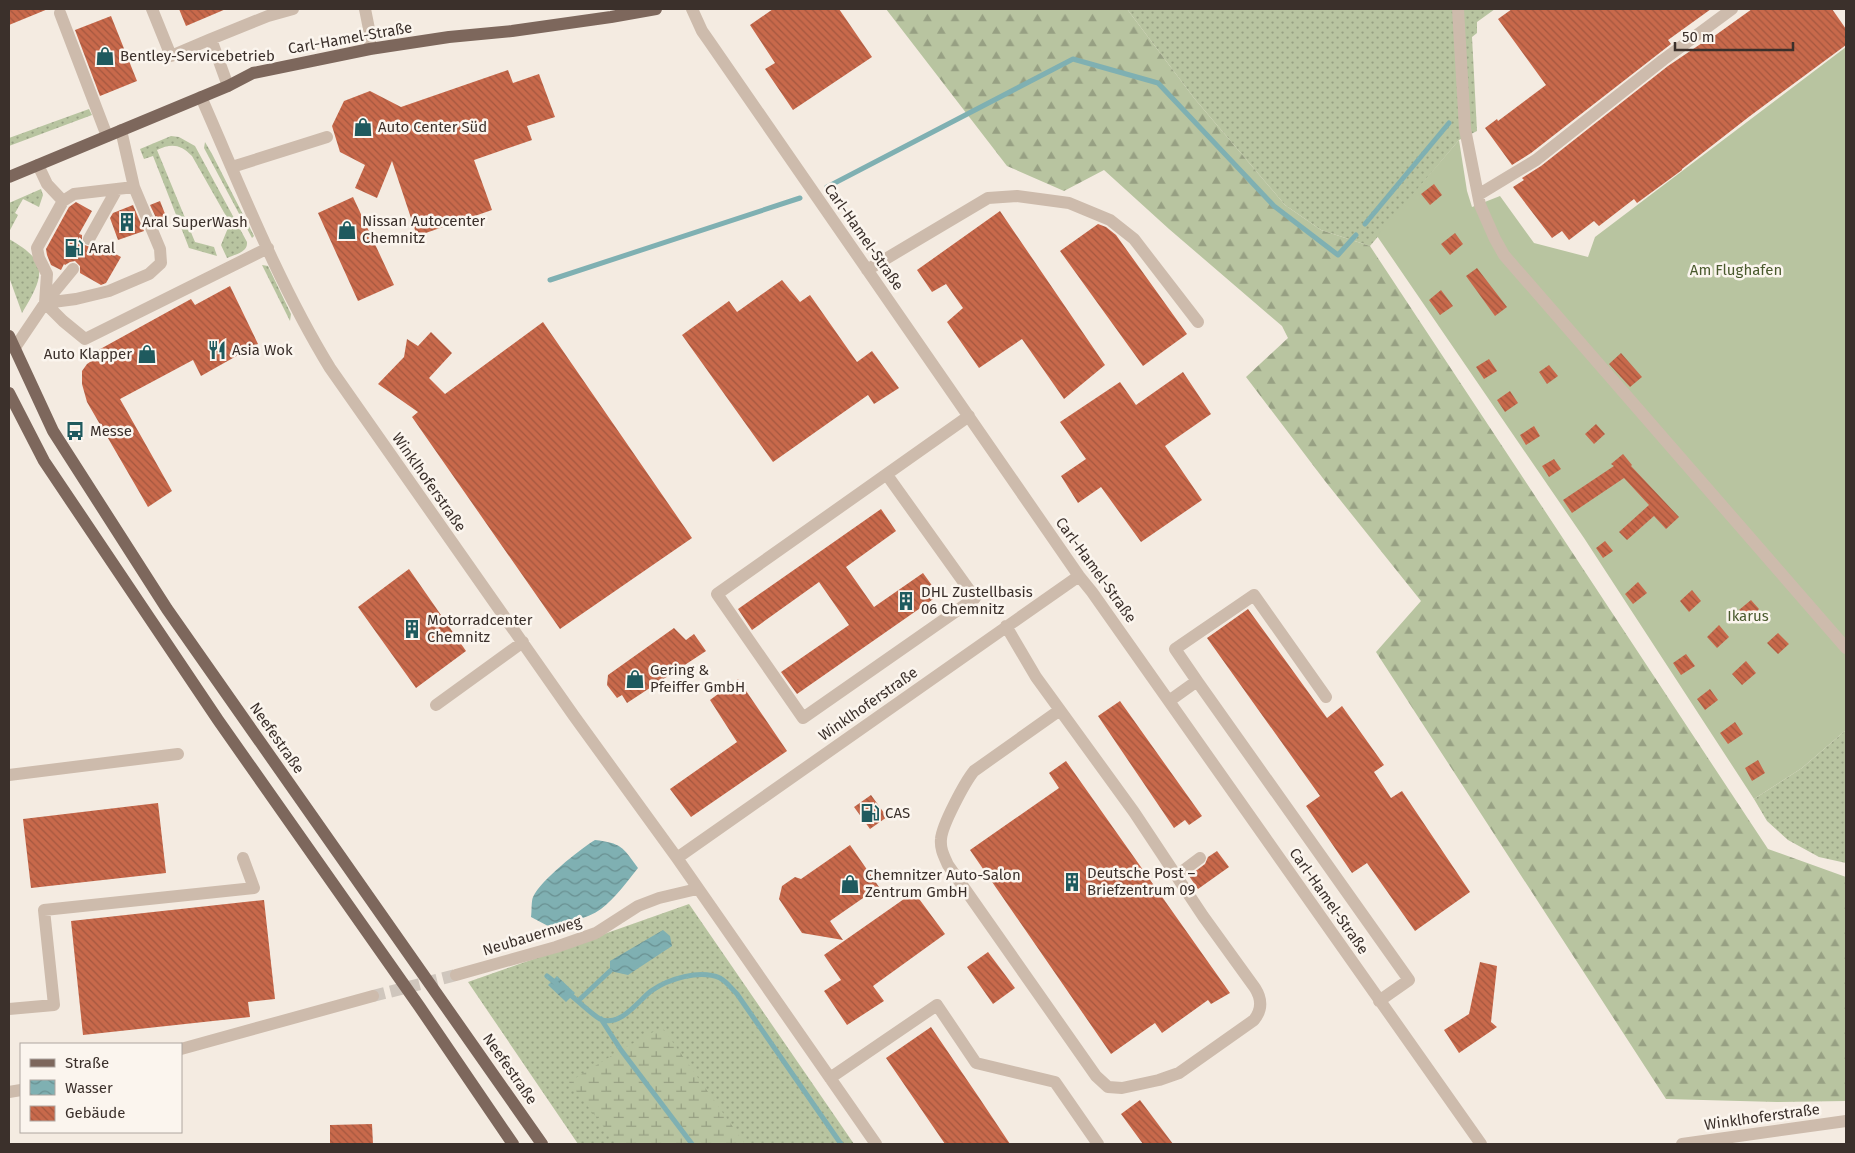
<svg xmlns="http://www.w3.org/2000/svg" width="1855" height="1153" viewBox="0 0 1855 1153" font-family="'Fira Sans',sans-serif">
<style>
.grass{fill:url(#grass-dots)}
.forest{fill:url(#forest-firs)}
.wetland{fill:url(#wetland-marsh)}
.garden{fill:#b8c4a0}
.water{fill:url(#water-waves)}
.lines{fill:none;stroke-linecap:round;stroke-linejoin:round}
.stream{stroke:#7fb0b2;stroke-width:5}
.building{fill:url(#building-back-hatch)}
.minor-tunnel{stroke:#cfc6bd;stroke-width:12;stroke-dasharray:12 6;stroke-linecap:butt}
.minor{stroke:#cdbbac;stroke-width:12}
.major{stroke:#7d675c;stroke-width:12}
.labels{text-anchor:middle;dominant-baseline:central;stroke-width:5;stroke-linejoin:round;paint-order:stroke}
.street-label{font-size:15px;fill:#3b302b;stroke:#fbf5ee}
.poi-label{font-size:15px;fill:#3b302b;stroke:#fbf5ee;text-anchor:start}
.park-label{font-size:15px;fill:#4a5a2e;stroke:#fbf5ee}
</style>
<defs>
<pattern id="grass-dots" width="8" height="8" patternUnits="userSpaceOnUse" patternTransform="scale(1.25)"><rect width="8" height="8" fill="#b8c4a0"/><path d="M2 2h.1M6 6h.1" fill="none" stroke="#97a083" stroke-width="1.8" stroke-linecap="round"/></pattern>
<pattern id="forest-firs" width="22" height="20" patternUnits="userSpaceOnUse" patternTransform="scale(1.25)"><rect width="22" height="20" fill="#b8c4a0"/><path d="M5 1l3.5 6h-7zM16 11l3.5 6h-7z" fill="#97a083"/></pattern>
<pattern id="wetland-marsh" width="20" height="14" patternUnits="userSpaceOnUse" patternTransform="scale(1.25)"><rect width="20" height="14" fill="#b8c4a0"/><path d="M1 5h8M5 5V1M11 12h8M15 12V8" fill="none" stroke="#97a083"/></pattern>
<pattern id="water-waves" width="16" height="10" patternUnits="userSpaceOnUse" patternTransform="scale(1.25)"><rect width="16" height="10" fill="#7fb0b2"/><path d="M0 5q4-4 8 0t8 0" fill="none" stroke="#699091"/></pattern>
<pattern id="building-back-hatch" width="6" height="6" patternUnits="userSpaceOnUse" patternTransform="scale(1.25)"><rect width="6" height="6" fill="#c8694b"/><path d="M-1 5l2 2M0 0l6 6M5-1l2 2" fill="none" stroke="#a4573f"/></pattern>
</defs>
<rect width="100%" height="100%" fill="#f4ebe1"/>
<path class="grass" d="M1127,9H1495L1477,22V33L1472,37L1477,131L1459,140L1370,246L1321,230L1285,205L1194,98Z
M89,109L92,115L9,146V138Z
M171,136L179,137L195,146L247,242C248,252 236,254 227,258L221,245L230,223L192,156C181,144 171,143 157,150L195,242L214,247L217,256L189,248L153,156L144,159L140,149Z
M205,142L212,154L254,236L252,238L204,148Z
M41,189L43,195L39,207L23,199L15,213L18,215L9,232V203Z
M9,239C50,262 44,276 22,313L9,277Z
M262,265L268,266L291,314L290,321Z
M1846,730V863L1819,857L1788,840L1767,821L1754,799L1802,768Z
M689,904L854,1144H578L468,982Z"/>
<path class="forest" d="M886,9H1127L1194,98L1285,205L1321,230L1370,246L1768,849L1846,877V1101L1777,1102L1666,1099L1376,652L1421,601L1325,481L1246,377L1288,338L1282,326L1169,229L1104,170L1064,191L1007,166Z"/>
<path class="wetland" d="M662,1027L745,1144H617L569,1082L621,1050Z"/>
<path class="garden" d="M1846,47V730L1802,768L1754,799L1584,538L1377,236L1459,140L1467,191L1472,207L1500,196L1534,243L1588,257L1595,237Z"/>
<path class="water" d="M595,840C621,843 623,847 638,868C627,882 615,898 601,909C586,920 565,922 548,926L531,917C532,911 531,902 533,897C541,880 579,850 595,840Z
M663,930L670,936L672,946L628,975L610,971V961Z
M557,976L575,993L566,1002L548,985Z"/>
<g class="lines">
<path class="stream" d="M827,187L1073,59L1158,83L1274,206L1338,255L1356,235
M1365,224L1449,123
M550,280L800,198
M547,976L557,984
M567,992C576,999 591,1014 600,1019C620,1028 638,1001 651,991C668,979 700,969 720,978C726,981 732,989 737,994L841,1144
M578,1001L610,971
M601,1019L621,1050L692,1144"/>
</g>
<path class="building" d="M9,9H48L9,25Z
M179,9H226L186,26Z
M773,9H839L872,57L793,110L765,69L775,63L750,25Z
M1512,9H1711L1668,40L1671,44L1531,153L1512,165L1485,128L1497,119L1498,121L1546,85L1498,19Z
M1752,9H1832L1846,29V45L1750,116L1682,169V170L1637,203L1634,199L1599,226L1594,221L1569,240L1562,231L1552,238L1513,187L1524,180L1522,178L1541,166L1668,66L1705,41L1706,42Z
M111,16L137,81L100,96L75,30Z
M508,70L513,83L539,74L555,117L527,126L532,140L474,160L492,210L417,236L392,161L377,198L355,188L365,165L340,152L332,126L344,101L370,91L401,107Z
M1434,184L1442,195L1430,205L1421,194Z
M353,197L394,285L358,301L318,213Z
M160,201L167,219L158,222L150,205Z
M76,202L92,211L79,234L82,235V244L90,247L96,243L121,257L106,283L101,285L80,273V266L75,261L70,262L65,265L64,264L61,270L51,265L47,255L46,249L69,207Z
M133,205L144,231L118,240L110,218L113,213Z
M1000,211L1105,365L1064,399L1022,339L979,368L947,322L963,308L946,284L932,292L917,270Z
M1098,224L1106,227L1116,235L1187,334L1143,366L1060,251Z
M1455,233L1463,244L1450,255L1441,244Z
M1477,268L1507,307L1495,316L1466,276Z
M782,280L800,302L810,295L857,362L872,351L899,388L874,404L868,395L773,462L682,335L729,301L737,312Z
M230,286L258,344L201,376L193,360L120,399L172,491L148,507L87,402L82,384V371L87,364L96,358L93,353L191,299L195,305Z
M1441,290L1453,306L1440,315L1429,300Z
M543,322L692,538L560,629L412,417L418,412L378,384L404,357L407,339L418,346L431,332L452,353L429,378L445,394Z
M1621,353L1642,377L1630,387L1609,364Z
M1489,359L1497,371L1484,379L1476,367Z
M1549,365L1558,376L1547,384L1539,372Z
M1183,372L1211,414L1165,446L1202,500L1141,542L1101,487L1078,503L1061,476L1086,459L1060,422L1120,382L1136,405Z
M1510,391L1518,403L1505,412L1497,400Z
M1596,424L1605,434L1594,444L1585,434Z
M1534,426L1540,436L1526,445L1520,435Z
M1623,454L1632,465L1631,466L1679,517L1666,529L1654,516L1627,540L1619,532L1649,505L1624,478L1572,513L1563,500L1614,466L1611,464Z
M1554,459L1561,469L1549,477L1542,466Z
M881,509L896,531L846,567L874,607L923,573L939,595L797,694L781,672L849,625L819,582L752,630L738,609Z
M1605,541L1613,551L1603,558L1596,548Z
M409,569L466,651L416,688L358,607Z
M1638,582L1647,593L1633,604L1625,594Z
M1692,590L1701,601L1689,612L1680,601Z
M1751,600L1759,609L1748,620L1739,610Z
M1248,609L1327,718L1342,706L1384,765L1374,772L1391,798L1402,791L1470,892L1415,931L1367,863L1352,873L1306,806L1320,796L1207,638Z
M1719,625L1729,637L1717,648L1707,637Z
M674,628L686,640L694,634L706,651L627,703L622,695L617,698L607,685L608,675Z
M1778,633L1789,644L1778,654L1767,643Z
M1686,654L1695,666L1681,675L1673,663Z
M1746,661L1756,673L1742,685L1732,674Z
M738,679L787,751L691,817L670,789L737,742L710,700Z
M1710,689L1718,700L1705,710L1697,699Z
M1120,701L1202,816L1189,825L1185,820L1174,828L1098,716Z
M1735,722L1743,734L1728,744L1720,733Z
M1758,760L1765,773L1752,781L1745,768Z
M1066,761L1230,993L1211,1004L1208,1000L1162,1033L1155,1023L1111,1054L970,850L1059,788L1049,773Z
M871,795L887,817L870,829L854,807Z
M158,803L166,873L31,888L23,819Z
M850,845L879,887L830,921L843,940L802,933L779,899L782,886L795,877L801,879Z
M1217,851L1229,867L1198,889L1189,876L1205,864L1208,857Z
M914,892L945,934L873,986L884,1001L847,1025L824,991L841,980L824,955Z
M264,900L275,999L248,1002L250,1017L83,1035L71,921Z
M988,952L1015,988L993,1004L967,967Z
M1480,962L1497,966L1491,1022L1497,1027L1459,1053L1444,1030L1469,1014Z
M931,1027L980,1099L1010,1144H945L886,1058Z
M1140,1100L1173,1144H1143L1121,1114Z
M372,1124L373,1144H330V1125Z"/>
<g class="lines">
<path class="minor-tunnel" d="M373,996L456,975"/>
<path class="minor" d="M152,9L171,56L211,39
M365,9L370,34V49
M692,9L702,31L709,41L1079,576L1092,592L1481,1144
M1458,9L1465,129L1480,205L1495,239L1504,255L1846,648
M60,13L107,136
M228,86L211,39L268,16L293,9
M201,97C241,188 278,283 330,368L574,716L677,858L876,1144
M38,165L47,184L63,201L74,194L134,187
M232,167L327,137
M1478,195L1536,160L1663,60L1732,9
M63,201L37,248L39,258L47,274L45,303L63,321L85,339L268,248
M89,239L117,189
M867,270L988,198L1017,196L1069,203L1110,220L1134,239L1198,322
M45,303L73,269
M14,349L45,303L76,299L109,291L149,274L161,263L160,249L134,187L121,130
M887,475L975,598L803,718L717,594L969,416
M1006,626L1036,677L1134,812L1203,916L1255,988C1262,999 1262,1010 1254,1020L1179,1073L1159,1080L1122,1088L1108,1087L1096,1076L948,865C944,856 940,849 941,839C942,825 965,782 974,771L1060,710
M1197,681L1175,649L1254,595L1326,697
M1169,701L1197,681L1409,980L1379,1001
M436,705L523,642
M9,775L178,754
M677,858L1079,576
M1176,876L1200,858
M456,975L556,947L596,933L638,906L659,898L697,889
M9,1009L54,1005L44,910L254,888L243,858
M181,1049L373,996
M830,1078L937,1005L976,1063L1055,1082L1098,1144
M9,1092L21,1090
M1682,1144L1846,1121"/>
<path class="major" d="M9,177L228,86L253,73L370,49L449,37L512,31L611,17L656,9
M9,336L53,431L167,609L542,1144
M9,393L44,461L218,720L419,1006L513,1144"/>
</g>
<defs>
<g id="shop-bare" transform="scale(1.5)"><path d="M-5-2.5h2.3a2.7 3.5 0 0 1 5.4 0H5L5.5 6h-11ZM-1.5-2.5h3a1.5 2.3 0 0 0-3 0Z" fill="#1f5a5e" stroke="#fbf5ee" stroke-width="2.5" paint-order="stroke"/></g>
<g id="building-bare" transform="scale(1.5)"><path d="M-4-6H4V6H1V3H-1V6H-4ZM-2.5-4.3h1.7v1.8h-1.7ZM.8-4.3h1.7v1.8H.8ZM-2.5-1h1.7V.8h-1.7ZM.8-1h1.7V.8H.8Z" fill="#1f5a5e" stroke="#fbf5ee" stroke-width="2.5" paint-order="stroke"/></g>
<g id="fuel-bare" transform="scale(1.5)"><path d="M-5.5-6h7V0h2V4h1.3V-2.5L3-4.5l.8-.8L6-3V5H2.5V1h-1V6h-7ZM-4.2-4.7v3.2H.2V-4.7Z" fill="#1f5a5e" stroke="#fbf5ee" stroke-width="2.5" paint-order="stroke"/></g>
<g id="restaurant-bare" transform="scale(1.5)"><path d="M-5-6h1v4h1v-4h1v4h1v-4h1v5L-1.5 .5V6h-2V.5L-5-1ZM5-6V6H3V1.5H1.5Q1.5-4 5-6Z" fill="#1f5a5e" stroke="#fbf5ee" stroke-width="2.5" paint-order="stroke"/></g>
<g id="bus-bare" transform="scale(1.5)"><path d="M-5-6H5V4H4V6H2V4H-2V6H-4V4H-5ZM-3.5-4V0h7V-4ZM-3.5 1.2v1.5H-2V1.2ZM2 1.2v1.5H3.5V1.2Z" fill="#1f5a5e" stroke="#fbf5ee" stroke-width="2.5" paint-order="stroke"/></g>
</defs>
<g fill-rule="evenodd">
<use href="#shop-bare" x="105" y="56"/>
<use href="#shop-bare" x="363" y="127"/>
<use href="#building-bare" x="127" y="222"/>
<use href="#shop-bare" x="347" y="230"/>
<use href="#fuel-bare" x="74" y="248"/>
<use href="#restaurant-bare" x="217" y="350"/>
<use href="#shop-bare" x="147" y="354"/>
<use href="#bus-bare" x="75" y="431"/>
<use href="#building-bare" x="906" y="601"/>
<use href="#building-bare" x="412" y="629"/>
<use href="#shop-bare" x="635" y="679"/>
<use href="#fuel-bare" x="870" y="813"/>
<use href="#building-bare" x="1072" y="882"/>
<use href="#shop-bare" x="850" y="884"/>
</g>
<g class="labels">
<g class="street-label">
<text transform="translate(350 38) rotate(-10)">Carl-Hamel-Straße</text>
<text transform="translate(864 237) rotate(55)">Carl-Hamel-Straße</text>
<text transform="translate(429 482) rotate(55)">Winklhoferstraße</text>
<text transform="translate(1096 570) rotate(54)">Carl-Hamel-Straße</text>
<text transform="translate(868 704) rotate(-35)">Winklhoferstraße</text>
<text transform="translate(277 738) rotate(55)">Neefestraße</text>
<text transform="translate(1329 901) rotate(55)">Carl-Hamel-Straße</text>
<text transform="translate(532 936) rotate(-17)">Neubauernweg</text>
<text transform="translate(510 1069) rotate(55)">Neefestraße</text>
<text transform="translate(1762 1117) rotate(-8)">Winklhoferstraße</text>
</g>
<g class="poi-label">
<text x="120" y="56">Bentley-Servicebetrieb</text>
<text x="378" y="127">Auto Center Süd</text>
<text x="362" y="221">Nissan Autocenter<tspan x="362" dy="17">Chemnitz</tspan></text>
<text x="142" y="222">Aral SuperWash</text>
<text x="89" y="248">Aral</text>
<text x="232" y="350">Asia Wok</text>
<text x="132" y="354" text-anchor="end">Auto Klapper</text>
<text x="90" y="431">Messe</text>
<text x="921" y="592">DHL Zustellbasis<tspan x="921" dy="17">06 Chemnitz</tspan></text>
<text x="427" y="620">Motorradcenter<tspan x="427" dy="17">Chemnitz</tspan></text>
<text x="650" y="670">Gering &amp;<tspan x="650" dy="17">Pfeiffer GmbH</tspan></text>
<text x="885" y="813">CAS</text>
<text x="1087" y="873">Deutsche Post –<tspan x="1087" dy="17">Briefzentrum 09</tspan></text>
<text x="865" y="875">Chemnitzer Auto-Salon<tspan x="865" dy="17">Zentrum GmbH</tspan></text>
</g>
<g class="park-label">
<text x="1736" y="270">Am Flughafen</text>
<text x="1748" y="616">Ikarus</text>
</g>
</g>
<rect width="1855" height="1153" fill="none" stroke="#3b302b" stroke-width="20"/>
<rect x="20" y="1043" width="162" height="90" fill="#fbf5ee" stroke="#aea6a0"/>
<rect x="30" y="1059" width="25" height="8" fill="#7d675c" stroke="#aea6a0"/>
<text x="65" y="1068" font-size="15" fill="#3b302b">Straße</text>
<rect x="30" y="1080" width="25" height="15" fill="url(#water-waves)" stroke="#aea6a0"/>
<text x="65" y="1093" font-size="15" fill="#3b302b">Wasser</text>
<rect x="30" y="1106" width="25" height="15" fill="url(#building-back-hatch)" stroke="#aea6a0"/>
<text x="65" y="1118" font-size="15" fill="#3b302b">Gebäude</text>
<path d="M1675 42v8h118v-8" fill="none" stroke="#3b302b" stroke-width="2.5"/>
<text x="1682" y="42" font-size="15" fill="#3b302b" stroke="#fbf5ee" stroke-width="4" paint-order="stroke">50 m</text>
</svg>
